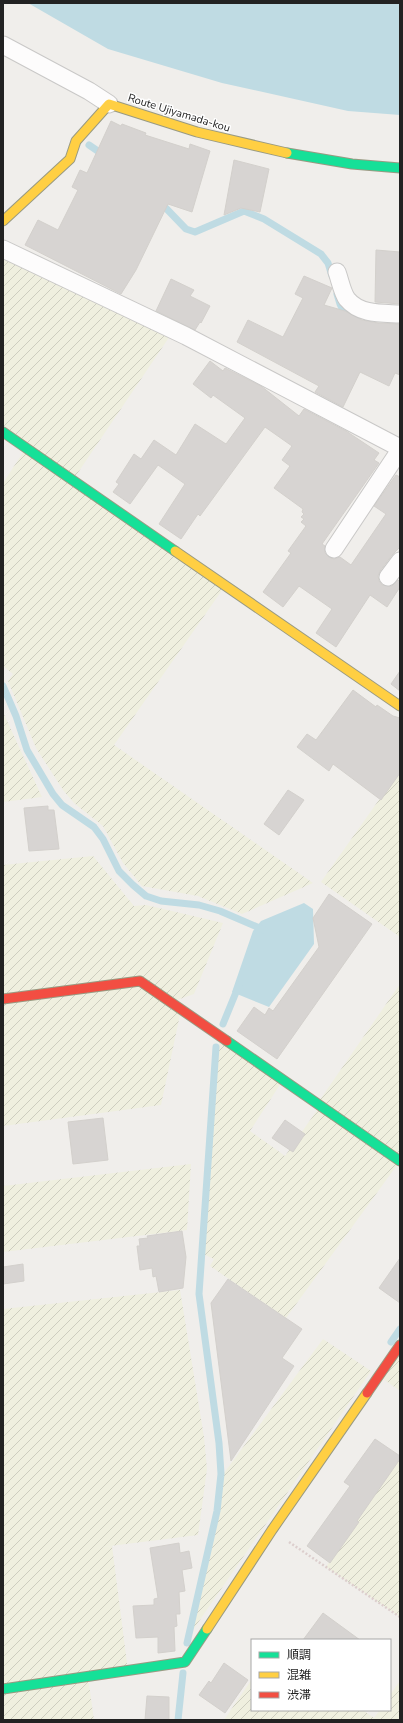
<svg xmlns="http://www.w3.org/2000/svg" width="403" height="1723" viewBox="0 0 403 1723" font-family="'Nunito Sans','Noto Sans JP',sans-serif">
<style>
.farmland{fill:url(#farmland-furrows)}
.water{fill:#bfdbe3}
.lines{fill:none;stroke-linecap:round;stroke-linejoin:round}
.stream{stroke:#bfdbe3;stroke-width:7}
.building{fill:#d7d4d2;stroke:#d3d0cc}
.street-casing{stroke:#c9c8c7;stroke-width:19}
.fast-casing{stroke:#999a82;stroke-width:11}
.slow-casing{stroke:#999a82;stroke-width:11}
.jam-casing{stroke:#999a82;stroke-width:11}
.path{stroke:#dccecd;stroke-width:2.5;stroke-dasharray:2 2;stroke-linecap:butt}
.street{stroke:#fdfcfc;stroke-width:17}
.fast{stroke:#16e098;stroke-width:9}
.slow{stroke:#ffcf43;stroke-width:9}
.jam{stroke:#f24e42;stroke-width:9}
.labels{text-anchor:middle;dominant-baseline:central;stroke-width:3;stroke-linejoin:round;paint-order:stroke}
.street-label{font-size:11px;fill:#222;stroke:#fff}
</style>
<defs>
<pattern id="farmland-furrows" width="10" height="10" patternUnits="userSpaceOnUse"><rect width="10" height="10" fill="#efefdf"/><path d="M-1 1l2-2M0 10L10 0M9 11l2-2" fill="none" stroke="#cdcdbf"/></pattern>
</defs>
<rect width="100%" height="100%" fill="#f0eeeb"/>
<path class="farmland" d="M3,249L174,330L73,480L225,586L114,745L313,883L242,914L198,896L142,886L123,863L103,826L74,803L63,790L36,748L8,681L13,674L3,666V483L26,448L3,430Z
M3,712L42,797L3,802Z
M400,770V937L321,882Z
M93,856L134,906L146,905L223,923L194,994L171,1002L181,1010L161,1105L3,1126V865Z
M400,984V1161L286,1318L210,1266L214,1259L201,1253L220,1036L283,1080L250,1131L285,1156L320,1106L317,1104Z
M191,1164L187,1230L3,1252V1186Z
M180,1290L204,1437L207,1469L198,1535L94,1548L112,1546L128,1671L88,1677L94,1720H3V1309Z
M323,1339L371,1371L193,1630L224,1473Z
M400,1345V1391L379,1376Z
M400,1456V1617L326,1567Z
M252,1679V1710H363L374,1718L380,1710H390V1695L400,1681V1720H224Z"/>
<path class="water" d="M28,3H400V115L348,111L222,83L108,49Z
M304,903L313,909L314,944L269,1007L232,992L253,931L261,921Z"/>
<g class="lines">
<path class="stream" d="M89,145L105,156
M160,202L186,229L195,232L244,211L264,219L321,254L328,263L332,276
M337,294L340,304L346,317
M3,686L16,716L27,750L53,794L62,805L94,827L103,839L119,871L133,885L146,896L161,901L199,905L220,911L264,930
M223,1024L239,985
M391,1342L400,1329
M187,1643L217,1511L221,1474L219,1443L199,1294L216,1047
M178,1720L183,1673"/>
</g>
<path class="building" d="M111,121L121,126L122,124L146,133L145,135L189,149L190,144L210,151L192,212L168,204L136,270L121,294L25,245L38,220L58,230L78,190L72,187L80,170L87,173Z
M234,160L269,169L260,212L241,208L224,215Z
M376,250L400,252V304L375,302Z
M304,276L332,288L324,305L345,311L362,320L378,323L400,324V375L395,373L389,386L360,372L343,407L315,392L319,386L237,342L248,320L283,337L303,298L295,294Z
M171,279L194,290L190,296L210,306L201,323L200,322L195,330L156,311Z
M210,361L223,371L225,368L261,386L299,416L304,409L346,431L379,453L374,460L379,463L322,544L325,546V553L329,557L334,559L340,557L351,565L386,514L374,506L396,475L400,477V547L392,555L380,571L378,576L379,581L382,585L392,586L398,580L400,582V587L387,607L370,595L336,647L316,633L332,609L299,586L283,607L263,592L291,553L288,551L306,526L301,522L304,519L301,517L304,514L302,512L303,509L274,488L290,466L282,460L292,446L265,427L200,516L198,514L181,539L159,524L185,484L158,465L130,504L113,492L119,484L116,482L134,454L141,459L154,440L176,455L195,424L226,444L245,418L213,395L211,398L193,384Z
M400,671V691L391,684Z
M353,690L376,707L377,705L393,716L400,718V773L381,800L333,764L329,771L297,747L307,734L316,740Z
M288,790L304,800L279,835L264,824Z
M48,806V810H54L59,849L29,851L24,808Z
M329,894L372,924L277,1059L237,1031L254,1007L265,1015L269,1008L273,1011L319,947L313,918Z
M103,1118L108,1160L73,1164L68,1122Z
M285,1120L305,1134L293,1152L272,1138Z
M182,1231L186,1257L183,1288L159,1292L156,1276L153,1277L152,1268L140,1270L137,1246H140L139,1239L148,1238L147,1236Z
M400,1258V1303L379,1288Z
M23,1264L24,1281L3,1284V1267Z
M228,1279L302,1329L282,1358L294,1366L231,1461L211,1303Z
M375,1439L400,1456V1459L357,1521L359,1522L330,1563L307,1546L350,1486L344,1482Z
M179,1543L180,1553L189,1551L192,1568L182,1570L185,1591L179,1592L180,1614H176L177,1626L174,1627L175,1651L158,1653V1637L136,1638L133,1606L154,1605V1599L158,1598L150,1548Z
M323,1613L360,1640H303Z
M224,1663L248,1680L225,1713L199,1695L209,1681L211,1683Z
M147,1696L169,1697V1720H145Z"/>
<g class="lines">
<g class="street-casing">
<path id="street" d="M3,45L89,91L109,104
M3,249L186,336L400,448
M337,272C340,280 342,292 347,299C360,315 382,313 400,314
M334,549L400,450
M388,577L400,561"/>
</g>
<g class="fast-casing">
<path id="fast" d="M287,153L352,164L400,168
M3,432L175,551
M227,1041L400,1161
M3,1689L185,1662L207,1629"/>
</g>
<g class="slow-casing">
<path id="slow" d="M3,221L70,159L76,141L109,104L197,132L287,153
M175,551L400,706
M207,1629L272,1530L367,1393"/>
</g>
<g class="jam-casing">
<path id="jam" d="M3,999L140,981L227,1041
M367,1393L400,1345"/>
</g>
<path class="path" d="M289,1542L400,1617"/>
<use href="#street" class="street"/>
<use href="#fast" class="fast"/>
<use href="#slow" class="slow"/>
<use href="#jam" class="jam"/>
</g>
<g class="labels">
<g class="street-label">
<text transform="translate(179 113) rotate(17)">Route Ujiyamada-kou</text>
</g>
</g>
<rect width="403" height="1723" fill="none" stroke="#222222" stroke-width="8"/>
<rect x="251" y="1639" width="140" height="72" fill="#ffffff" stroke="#a7a7a7"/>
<rect x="259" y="1652" width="20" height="6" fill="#16e098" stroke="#a7a7a7"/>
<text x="287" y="1659" font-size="12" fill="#222222">順調</text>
<rect x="259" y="1672" width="20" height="6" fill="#ffcf43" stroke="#a7a7a7"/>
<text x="287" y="1679" font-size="12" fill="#222222">混雑</text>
<rect x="259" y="1692" width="20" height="6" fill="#f24e42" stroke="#a7a7a7"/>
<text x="287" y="1699" font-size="12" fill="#222222">渋滞</text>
</svg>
